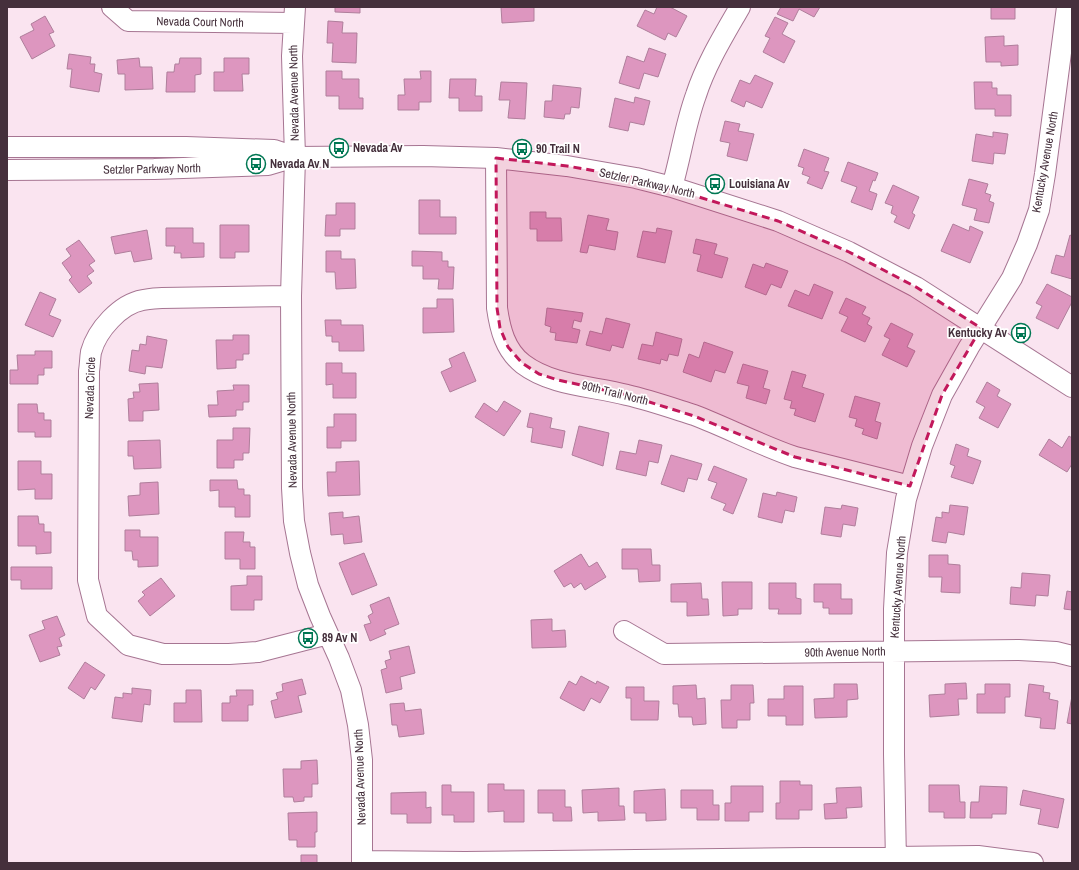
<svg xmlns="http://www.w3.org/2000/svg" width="1079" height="870" viewBox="0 0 1079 870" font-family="'Archivo Narrow',sans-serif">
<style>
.building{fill:#dd96bf;stroke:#af7e9b}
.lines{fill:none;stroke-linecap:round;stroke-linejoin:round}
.minor-casing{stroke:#a67592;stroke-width:22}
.minor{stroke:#fff;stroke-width:20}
.marked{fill:#c2185b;fill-opacity:0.2;stroke:#c2185b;stroke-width:3;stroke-dasharray:8 5;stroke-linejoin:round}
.labels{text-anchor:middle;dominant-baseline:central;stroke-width:3.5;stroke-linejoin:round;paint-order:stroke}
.street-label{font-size:12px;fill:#45303c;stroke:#fff}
.poi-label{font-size:12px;font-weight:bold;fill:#45303c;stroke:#fff;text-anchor:start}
</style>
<rect width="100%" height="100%" fill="#fae4f0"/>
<path class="building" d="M335,7H360V13L335,12Z
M501,7H534V21L502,23Z
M657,7H670L687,16L676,37L668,33L665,40L637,26L645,10L654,14Z
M781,7H820L814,17L799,9L793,21L777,14Z
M991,7H1015V19H991Z
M45,16L54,32L49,34L55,46L32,59L20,37L34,30L31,24Z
M775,17L788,23L782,34L795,41L784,63L763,52L770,38L765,36Z
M328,21L343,22L342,33H357L356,63L332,62L333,43H327Z
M1004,36V46L1018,45V65L1001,66V62H986L985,37Z
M649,48L666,54L658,77L644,73L639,89L619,83L627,56L644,62Z
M69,54L91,57L90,64H95L94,72L102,74L99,92L70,87L72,69H67Z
M139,58L140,67H152L153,89L125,90V74H118L117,60Z
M180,58H201V74L195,75V92H166L167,72H174L175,64H179Z
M224,58H249V74H242L243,91H214V72H224Z
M326,71H342V79H359V98H363V109H339V96H326Z
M420,71H431V102H419V110H398V95H405L404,79H421Z
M755,75L773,83L762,108L746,101L744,107L731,101L740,80L750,84Z
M450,79H476L475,96H482V111H459V98H449Z
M501,82L527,83L525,119L508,118L510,100H499Z
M974,82H992V88H997V95H1011V116H995V109H975Z
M553,85L581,88L579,108L571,107L570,114H565L564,119L544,117L545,101H552Z
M635,97L650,101L644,125L630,122L628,131L609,127L615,98L634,103Z
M725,121L740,124L738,131L754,134L747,161L727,156L730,143L720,141Z
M993,132L1008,134L1005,154L994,153L993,164L972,161L976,134L993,137Z
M804,149L829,158L824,171L829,172L822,189L807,183L810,177L802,174L804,168L798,166Z
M848,162L878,173L875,181L873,180L869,191L877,194L872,210L851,202L857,187L841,181Z
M969,179L988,184L985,193L991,195L989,201L994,203L989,223L974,220L977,209L962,205Z
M893,185L919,197L912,213L915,215L909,229L894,222L897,216L891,213L893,206L885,203Z
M419,200H440V217H456V234H419Z
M336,203H355V229H340V236H325L326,215H336Z
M530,212H546V218H561L562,241H537V229H530Z
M588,215L609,219L606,230L618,232L615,250L589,245L587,253L580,252Z
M953,224L969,231L970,226L983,232L970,263L941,251Z
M220,225H249V252H235V258H220Z
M166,228H193V243H204V257L181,258V253H174L175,246H166Z
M657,228L672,231L665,263L637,257L643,231L656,233Z
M147,230L152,259L134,262L131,251L115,254L111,237Z
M1070,235L1072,236V279L1051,273L1056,255L1064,257Z
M696,239L717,244L714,254L728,258L722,278L697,271L701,255L693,253Z
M79,240L95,261L89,265L94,271L87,276L92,283L79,293L69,280L72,277L62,263L71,256L66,249Z
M326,251H341V259H355L356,288L336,289L335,272H326Z
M412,251L442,252V261H448V267H454L453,289H438L439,279H423V266H412Z
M766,263L788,271L781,288L771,284L766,295L745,287L753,264L764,268Z
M814,284L833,292L822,319L788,306L795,290L809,296Z
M1047,284L1072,297V302L1058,329L1036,318L1042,306L1036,303Z
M40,292L56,299L49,315L61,320L53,337L25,325Z
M846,298L866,307L862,314L870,318L867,324L872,327L865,342L841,331L848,317L839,313Z
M437,299H453L454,332L423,333V308H437Z
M547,308L583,313L581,322L574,320L572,328L580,330L577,343L555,340L556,333L550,332L551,327L545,325Z
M606,318L630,324L623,348L612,345L610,351L586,345L590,331L602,334Z
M325,320H341V325H363L364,351H339V342H332V336H326Z
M891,323L913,334L907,347L915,351L907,367L882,355L890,339L884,336Z
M656,332L682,339L678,356L669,354L667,361L661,359L660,364L638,359L642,344L653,346Z
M233,335H249V354H243V360H236V368L217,369L216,340H233Z
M147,336L167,340L162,368L146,366L145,374L129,371L132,350L139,351L140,344L146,345Z
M704,342L733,352L725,373L715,370L711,382L683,372L689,354L699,358Z
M35,351H52V368H44V375H38V384H10V370H18L17,355H35Z
M464,352L476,381L450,392L441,372L452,367L449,359Z
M326,363H342V373H356V398H333V384L326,385Z
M743,364L768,371L763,388L770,390L766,404L746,398L749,386L737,383Z
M792,371L806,375L802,387L824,394L815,422L794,415L796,409L790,408L792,401L784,399Z
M987,382L1000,390L997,396L1011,404L998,428L979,418L985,407L976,402Z
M158,383L159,410L143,411V421H129L128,399L134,398L133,392H140L139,384Z
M233,385H249V402H243V410H236V416L209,417L208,405H218L217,391L234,390Z
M855,396L880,403L875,421L881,423L877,439L862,434L864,429L855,426L857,419L849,417Z
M504,401L521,411L504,436L475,417L484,403L497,412Z
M18,404H37L38,413H44V420H51V437H35V432H18Z
M530,413L552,418L550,428L565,431L562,448L531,442L533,428L527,427Z
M334,414H356V441H341V448H327V427H334Z
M579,426L609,433L603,466L572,455Z
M233,428H250L249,453H243V460H234V468H217V440H233Z
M1069,436L1072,438V464L1067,472L1039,455L1049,439L1062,448Z
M160,440L161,468L134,469L133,456H128V441Z
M639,440L662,445L658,463L649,461L646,476L616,469L620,451L636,454Z
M956,444L969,449L967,456L981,461L973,484L951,477L955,466L950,464Z
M671,455L702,464L697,480L688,478L684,492L661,484Z
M18,461H41V474H52V499H35V489L18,490Z
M359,461L360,495L328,496L327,472H336V462Z
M714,466L747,479L733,514L723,510L726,504L711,498L717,483L708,480Z
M210,480H237L238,489H244V495H250V517H235V507H219V490L210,491Z
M158,482L159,514L129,516L128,496L140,495V483Z
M777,492L797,497L794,512L785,510L782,523L758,517L763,493L776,496Z
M842,505L858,508L855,526L843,524L841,537L821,534L825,507L841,509Z
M950,505L968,507L964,535L948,532L946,543L932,541L936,517L942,518V512L949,513Z
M343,512V518L359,516L362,542L344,544L343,534L331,535L329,513Z
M18,516H38L39,524H44V532H51V553L36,554V546H18Z
M125,530H140V537H158V566L138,567V560H133L132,551H125Z
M225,532H244L243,542H250V547H255V569H240V559H225Z
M622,549H651L652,565H660V581L639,582L638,569H622Z
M364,553L377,585L352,595L339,563Z
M581,554L589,567L597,562L606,577L585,590L581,583L574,588L571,583L564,587L554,571Z
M929,555H948V564L960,565V593L941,592L942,577H929Z
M11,567H52V589H21V580H11Z
M1022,573L1050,575L1048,596L1036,595L1035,606L1010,604L1011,587L1021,588Z
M247,576H262V600H254V610H231V586L247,585Z
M161,578L175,596L150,616L138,601L145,595L142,592Z
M722,582H752V609H738V615L723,616Z
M701,583L702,599H708L709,615L687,616V602H671V584Z
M769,583H796V598L801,599V614H778L779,609H769Z
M814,584H841V599H852V614H829V608H823V602H814Z
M1067,591L1072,592V610L1064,609Z
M389,597L399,624L384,630L386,634L370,641L364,625L371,623L368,616L373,613L370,605Z
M57,616L65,635L59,638L62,646L57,647L60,655L40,662L29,635L45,629L42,621Z
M552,619V631L565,630L566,647L532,648L531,620Z
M409,646L415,673L400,677L402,689L386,693L381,670L387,668L385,661L391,659L389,651Z
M85,662L105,675L95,690L91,687L84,699L68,688Z
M581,676L596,684L597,681L609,687L600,703L591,698L584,711L560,698L569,681L576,685Z
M302,679L306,694L298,696L302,712L275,718L271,701L278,699L276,693L283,691L282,684Z
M966,683L967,699H958L959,715L930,717L929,695L945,694V684Z
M834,684H857L858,699L847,700V717L815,718L814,699L834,698Z
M985,684H1010V697H1005V713H977V694H985Z
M1029,684L1044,686L1043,692L1050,693L1049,699L1058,701L1055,729L1040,728L1041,718L1025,716Z
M696,685L697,699L705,698L706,724L693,725L692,717H679L678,704H673V686Z
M731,685H753L754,703H750V720H737V728H722L721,700H731Z
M784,686H803V725H786V716H768V699H784Z
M626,687H644V701H659L658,720H631V698H626Z
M132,688L151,690L150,705L144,704L142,722L112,718L115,697L123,698V693L132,694Z
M186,690H201L202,722H174V703H186Z
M236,690H253V705H248V721H222V703H230V696H237Z
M1072,696V724L1067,723Z
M404,703L405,711L421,709L424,734L399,737L397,725H392L390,704Z
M317,760L318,784H312V797H304V801L294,802L293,797H284L283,769H301V761Z
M780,781H800V785H812V810H799V819H776V803H780Z
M488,784H504V790H524V822H504V811L488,812Z
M442,785H451V792H474V822H454V815H442Z
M929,785H959L960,802H965V818H944V812H929Z
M731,786H763V812H749V821H725V803H731Z
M980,786L1007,787L1006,814H992V818H970L971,802H979Z
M861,787L862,807L846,808L847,818L825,819L824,804L837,803L836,788Z
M619,788V806H624L625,820L598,821V812L583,813L582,790Z
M665,789L666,820L646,821V813H634V791Z
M538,790H565V807H571L572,821H553V813H538Z
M681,790H713V805H719V820H697V808H681Z
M1023,790L1064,799L1058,828L1038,824L1041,809L1020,805Z
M426,792V808L431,807V823H407V814H391V793Z
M317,812V832H315V847H297V840H289L288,813Z
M301,855H317V863H301Z"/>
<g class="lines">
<g class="minor-casing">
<path id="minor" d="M112,7L128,21L293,23
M295,7L292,56L295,157L291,296L292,488L294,521L300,553L308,585L320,616L339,658L351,690L358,725L362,760V863
M7,147H186L274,150L295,157L423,156L496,158L567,166L636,178L672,187L778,221L849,252L916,287L1072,387
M496,158L497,308C500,329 505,350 523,364C552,386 593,386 627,395C649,400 672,408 694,415C728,428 760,445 795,457L910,486
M7,170L154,169L268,165L295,157
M672,187C681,156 685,125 696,95C706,64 724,35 740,7
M291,296L162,298C156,298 149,299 143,300C120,304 97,330 91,352C90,358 90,365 89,371L88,580L97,616L128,645L163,654H229L258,652L328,634
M624,631L664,654L1019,650L1056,652L1072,656
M362,861L465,862L978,856L1033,863
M896,863L894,754V609L897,553L906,499L922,446L942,395L969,347L1012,278L1027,244L1039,210L1045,174L1067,7"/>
</g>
<use href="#minor" class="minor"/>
</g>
<path class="marked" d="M496,158L567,166L636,178L778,221L849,252L916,287L981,328L942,395L910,486L795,457L694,416L627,395L558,380L539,374L522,363L508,347L500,328L497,308Z"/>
<defs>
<g id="bus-ring" transform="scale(1)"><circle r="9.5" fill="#fff" stroke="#007753" stroke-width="1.5"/><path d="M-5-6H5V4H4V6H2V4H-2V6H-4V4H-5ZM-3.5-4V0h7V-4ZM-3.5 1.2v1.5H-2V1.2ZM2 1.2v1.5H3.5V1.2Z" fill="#007753"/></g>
</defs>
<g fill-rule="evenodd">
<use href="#bus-ring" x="339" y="148"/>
<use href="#bus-ring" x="522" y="149"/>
<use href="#bus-ring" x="256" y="164"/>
<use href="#bus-ring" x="715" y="184"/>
<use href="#bus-ring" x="1021" y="333"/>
<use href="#bus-ring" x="308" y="638"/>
</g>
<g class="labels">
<g class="street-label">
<text transform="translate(200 22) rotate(1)">Nevada Court North</text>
<text transform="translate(294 93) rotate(-91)">Nevada Avenue North</text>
<text transform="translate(1045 162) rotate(-80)">Kentucky Avenue North</text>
<text transform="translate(152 169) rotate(-1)">Setzler Parkway North</text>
<text transform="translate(647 183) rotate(13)">Setzler Parkway North</text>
<text transform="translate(90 388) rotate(-88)">Nevada Circle</text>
<text transform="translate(615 393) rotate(14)">90th Trail North</text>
<text transform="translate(292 440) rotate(-91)">Nevada Avenue North</text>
<text transform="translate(898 587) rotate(-86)">Kentucky Avenue North</text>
<text transform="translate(845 652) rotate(-1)">90th Avenue North</text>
<text transform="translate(360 777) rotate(-92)">Nevada Avenue North</text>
</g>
<g class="poi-label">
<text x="353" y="148">Nevada Av</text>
<text x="536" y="149">90 Trail N</text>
<text x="270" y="164">Nevada Av N</text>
<text x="729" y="184">Louisiana Av</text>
<text x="1007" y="333" text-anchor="end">Kentucky Av</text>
<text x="322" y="638">89 Av N</text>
</g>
</g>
<rect width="1079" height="870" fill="none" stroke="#45303c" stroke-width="16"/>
</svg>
